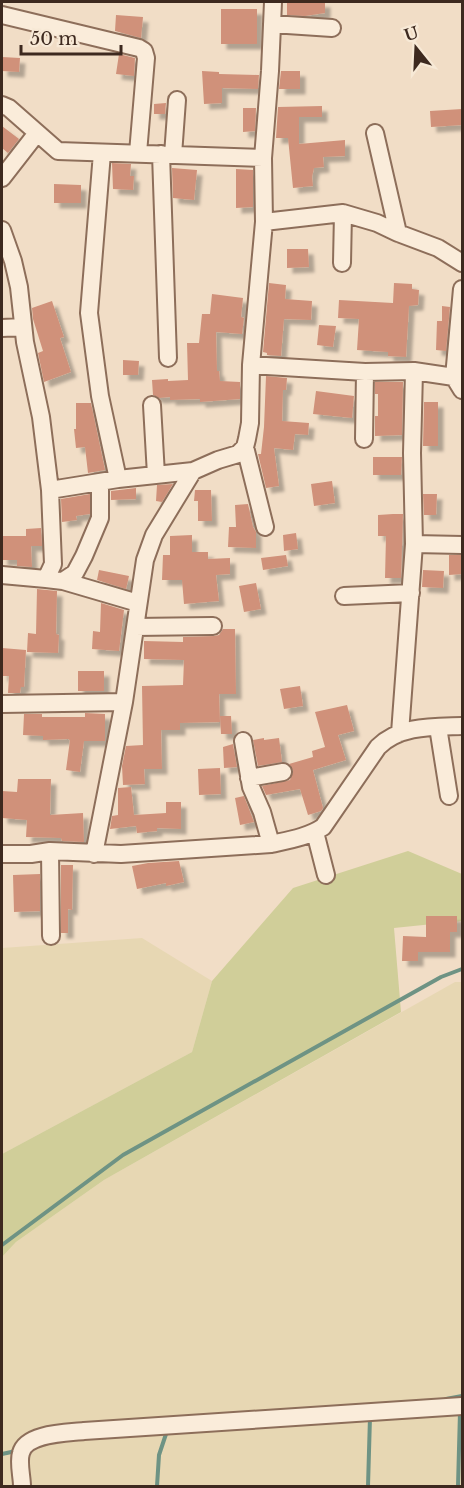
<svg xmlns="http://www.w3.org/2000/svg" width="464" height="1488" viewBox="0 0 464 1488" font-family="'Libre Baskerville',serif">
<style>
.farmland{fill:#e7d7b3}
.green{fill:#d0ce99}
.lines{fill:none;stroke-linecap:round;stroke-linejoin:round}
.stream{stroke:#6e9384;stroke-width:4}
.building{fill:#d0917a;filter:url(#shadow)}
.minor-casing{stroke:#8d6e5a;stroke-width:20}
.minor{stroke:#faecda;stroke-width:16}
</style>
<defs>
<filter id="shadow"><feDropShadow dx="5.5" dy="5.5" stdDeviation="1.5" flood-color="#0004"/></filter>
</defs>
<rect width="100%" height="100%" fill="#f1ddc6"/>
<path class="farmland" d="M142,938L212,981L192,1052L2,1154V948Z
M455,982H462V1486H2V1257L16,1242L104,1180Z"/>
<path class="green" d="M408,851L462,874V921L394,928L401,1012L104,1180L16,1242L2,1257V1154L192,1052L212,981L293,888Z"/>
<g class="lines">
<path class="stream" d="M2,1245L123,1155L441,977L462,969
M446,1399L462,1396
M2,1454L16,1451
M157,1486L159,1455L167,1431
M368,1486L370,1417
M458,1486L460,1412"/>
</g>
<path class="building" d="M287,2H325V13L305,16L287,15Z
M221,9H257V44H221Z
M116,15L143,17L141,38L115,31Z
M119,54L135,58L134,76L116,74Z
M2,57L20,58L19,72L2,71Z
M202,71L219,72V74L259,75L258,89L222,88V103L204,104Z
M281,71H300V89H279Z
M166,103L165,114H154V104Z
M322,106V117H299V144L345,140V156L323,157L324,167L314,168L312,177L313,186L293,188L288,138H276L278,107Z
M243,108H256L255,131L243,132Z
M462,109V125L431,127L430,111Z
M2,126L19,139L8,153L2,148Z
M112,163L131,164L130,176H134L133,190L113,189Z
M172,168L197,170L194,200L173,198Z
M236,169L253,170V207L236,208Z
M54,184L81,185V203H54Z
M287,249H308L309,267L287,268Z
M269,283L286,285L285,299L312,301L311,320L284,319L281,356L267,355V353L263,352Z
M394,283L412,284V289L419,290L418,305L409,306L406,357L388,356V352L357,350L359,319L338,318L339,300L393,303Z
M212,294L243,298L241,317L244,318L242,334L216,332L217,371H219L220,381L240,382V399L200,402V399L170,400V397L159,398L153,395L152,380L168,379V381L188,380L187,343H199L202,314H210Z
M52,301L64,337L60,338L71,372L44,382L38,353L43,351L33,319L32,308Z
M442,306L450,307L446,351L436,350L437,321H442Z
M319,325L336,326L333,347L317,345Z
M123,360L139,361L138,375H123Z
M266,376L287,378L286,390H283L282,421L309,423L308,435L295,434L293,450L274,448L279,486L266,488L258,454H261L264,427Z
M375,382H403L402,435L375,436V416H378V394H375Z
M316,391L354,396L352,418L313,414Z
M424,402H438V446H423Z
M76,403H91L105,470L88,473L85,447L76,448L74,429H76Z
M373,457H402L401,475H373Z
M332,481L335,503L314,506L311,484Z
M173,484L162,502L156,501L157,485Z
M136,488V499L111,500V491Z
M195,490H211L212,521H198V501H194Z
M90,494V514L76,516L77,520L62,522L61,499Z
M423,494H437L436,515H424Z
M248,504L253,527L256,532V548L228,547L229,527H236L235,505Z
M393,514H403L401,578H385L386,536H378V515Z
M41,528L42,546H31L32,567L17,566V560H2V536H26V529Z
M296,533L298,549L284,551L283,535Z
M192,535V552H208V559L230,558V574L216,575L219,601L184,604L182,580H162L163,555H170V536Z
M286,555L288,566L263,570L261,558Z
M449,555H462V574L449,575Z
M99,570L129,576L126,589L97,580Z
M423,570L444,571L443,588L422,587Z
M256,583L261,609L244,612L239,586Z
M37,589L57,591L56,634L59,635L58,653L27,652L28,633L36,634Z
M101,603L124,610L119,651L92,649L93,631L100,632Z
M223,629H235L236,694H219L220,722L180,723V730H161L162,769H144L145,784L123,785L122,766L126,746L143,745L142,686L183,685L184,660L144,659V641L183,642V637L214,636L219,635Z
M2,648L26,650L24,687H21L20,693H8L9,676H2Z
M78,671H104V691H78Z
M300,686L303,706L284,709L280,689Z
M347,705L354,731L338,735L346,760L313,770L323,808L321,811L308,815L300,789L266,795L262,786L290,780L293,771L289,764L313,757L312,751L325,747L315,712Z
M85,713L105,714V741H84L80,772L66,770L70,740L68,739L43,740V736L23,735L24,714H42V717H85Z
M220,716H231L232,734H221Z
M264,738V740L279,738L282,762L258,766L253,740Z
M233,744L237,767L224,768L223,747Z
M220,768L221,794L199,795L198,769Z
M18,779H51L50,815L83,813L84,842L62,841L61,838L26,837L27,820L2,818V791L17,792Z
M131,787L134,815L166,813V802H181V829L157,828V831L137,833L136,826L110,829L112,816L118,815V788Z
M244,796L254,822L240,825L235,798Z
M179,861L184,882L166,886V883L137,889L132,866L148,863Z
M61,865H73L72,910L68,909V933H61Z
M40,874V911L14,912L13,875Z
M426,916H457V932H450V952H418V961H402L403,936L426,937Z"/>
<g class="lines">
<g class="minor-casing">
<path id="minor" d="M2,15L139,48L144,51L146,58L138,153
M272,24L332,28
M2,105L9,108L58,151L263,158
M375,133L398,233L438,248L462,263
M102,153L89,313L100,396L118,479
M161,154L168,358
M173,155L177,100
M2,178L37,133
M264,222L343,213L377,223L398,233
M2,230L13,261L19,287L25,342L41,417L50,490
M342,263L343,213
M2,328L23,327
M251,365L365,372L414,371L412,453L414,544L400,733
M414,371L454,377L462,390
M454,377L462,289
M152,405L156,475
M364,439L365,372
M245,447L265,527
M414,544L462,545
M2,575L46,579L53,564L50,490L118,479L193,471
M46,579L63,581L75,573L84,556L100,518V482
M63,581L138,603
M344,596L411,593
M135,627L213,626
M2,704L124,702
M438,727L449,796
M243,741L251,787L262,812L271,844
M249,778L283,772
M315,832L326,875
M50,851L51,936
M2,854H31L50,851L121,854L271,844C289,840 308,837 323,827L378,747C400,725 433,727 462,726
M94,854L124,702L145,560L154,535L193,471L218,460L238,454L245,447L247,439L250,423L251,365L264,222L263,158L270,71L273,2
M22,1486C22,1477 18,1462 21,1453C26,1433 67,1433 84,1431L462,1406"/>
</g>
<use href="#minor" class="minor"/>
</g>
<rect width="464" height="1488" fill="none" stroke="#3d291f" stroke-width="6"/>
<g transform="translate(416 48) rotate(342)" stroke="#f7e9d6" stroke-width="4.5" paint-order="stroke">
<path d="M0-4.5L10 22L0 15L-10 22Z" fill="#3d291f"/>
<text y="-9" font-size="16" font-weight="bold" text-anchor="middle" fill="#3d291f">U</text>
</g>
<path d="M21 45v9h100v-9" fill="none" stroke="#3d291f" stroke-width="3"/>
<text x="30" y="45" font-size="18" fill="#3d291f" stroke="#f7e9d6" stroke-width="4.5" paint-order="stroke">50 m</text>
</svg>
